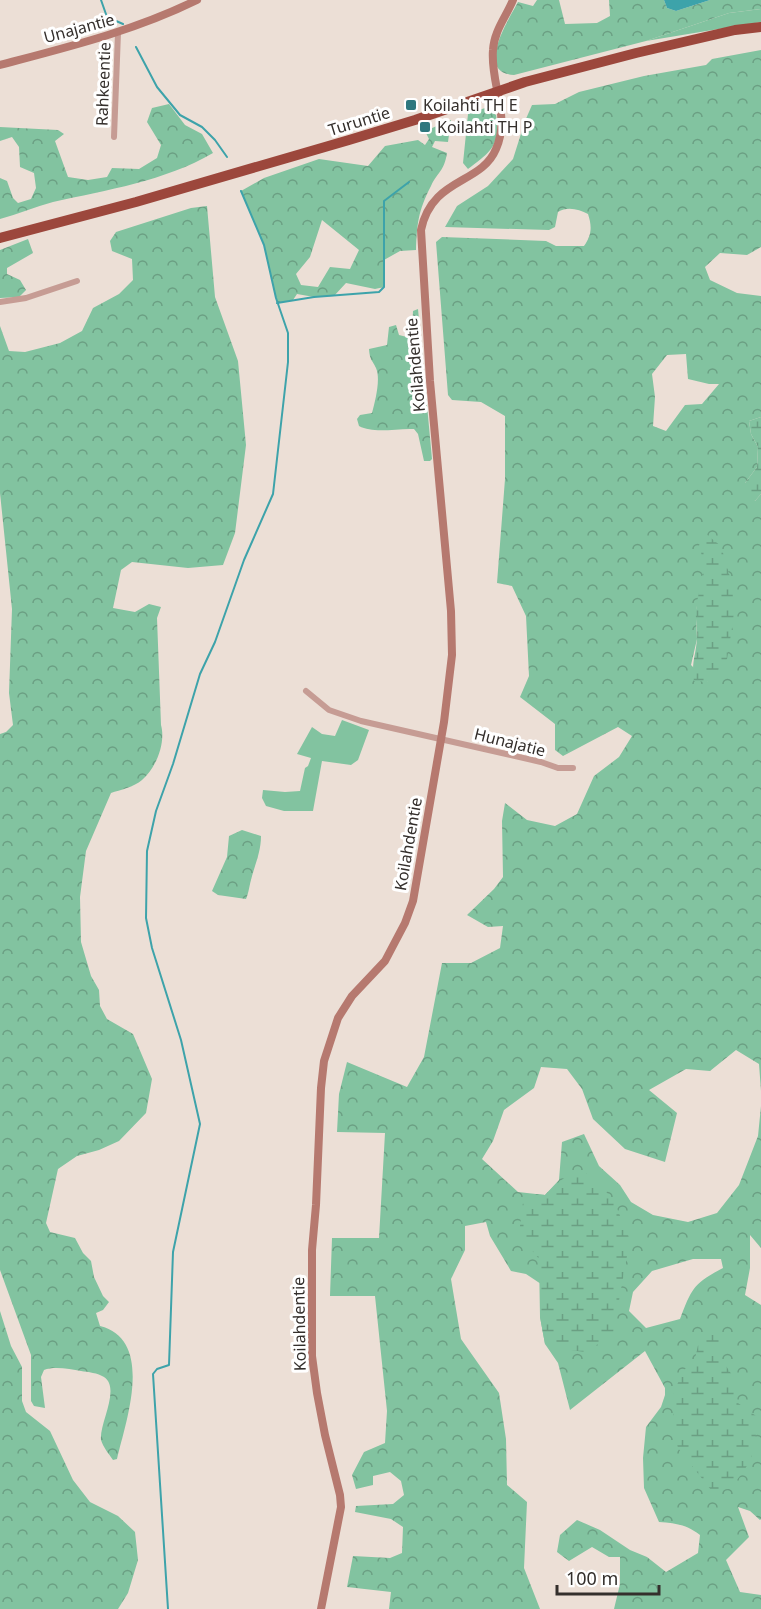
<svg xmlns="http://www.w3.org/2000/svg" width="761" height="1609" viewBox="0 0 761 1609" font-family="'Noto Sans',sans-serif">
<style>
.grass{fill:#82c3a0}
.forest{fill:url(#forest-crowns);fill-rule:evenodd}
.wetland{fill:url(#wetland-marsh)}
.water{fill:#3da3aa}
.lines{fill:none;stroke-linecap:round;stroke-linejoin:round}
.stream{stroke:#3da3aa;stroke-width:2}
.street{stroke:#c69c94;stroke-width:6}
.secondary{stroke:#b6796f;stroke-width:8}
.highway{stroke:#9c473c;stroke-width:10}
.poi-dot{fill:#2e777e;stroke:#fff;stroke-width:2}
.labels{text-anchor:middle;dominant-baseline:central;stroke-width:6;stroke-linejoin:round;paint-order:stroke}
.street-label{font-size:16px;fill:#342f2c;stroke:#fff}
.poi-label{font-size:16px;fill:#342f2c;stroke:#fff;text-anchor:start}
</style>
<defs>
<pattern id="forest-crowns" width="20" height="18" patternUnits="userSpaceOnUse" patternTransform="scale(1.5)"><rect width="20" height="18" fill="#82c3a0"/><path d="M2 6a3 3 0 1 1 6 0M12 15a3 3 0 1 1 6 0" fill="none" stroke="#6b9f83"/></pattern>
<pattern id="wetland-marsh" width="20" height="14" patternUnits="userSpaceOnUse" patternTransform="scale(1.5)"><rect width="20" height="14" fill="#82c3a0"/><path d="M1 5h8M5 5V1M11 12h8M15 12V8" fill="none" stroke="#6b9f83"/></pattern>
</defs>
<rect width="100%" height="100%" fill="#ecdfd6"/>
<path class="grass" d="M761,9V22L646,41L729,13Z
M342,720L369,730L358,760L351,765L322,761L313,811H284L266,806L262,798L263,790L285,792L300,791L305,768L308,766L311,758L297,754L312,727L322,734L335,736Z"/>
<path class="forest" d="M537,0H559L565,24L597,23L610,16L609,0H664L667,8L676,11L710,0H761V9L729,13L646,41L514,75C474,73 509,19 518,2L533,6Z
M761,50V247L747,255L720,253L705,267L710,280L737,293L761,296V417L749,421L751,434L758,447L757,467L745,483L755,501L761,494V1091L759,1064L736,1050L710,1071L686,1069L649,1090L677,1113L665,1162L625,1149L593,1119L582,1089L567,1069L541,1067L534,1088L504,1110L493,1141L482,1159L518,1192L545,1195L559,1180L562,1142L584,1134L599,1166L620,1185L631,1202L653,1215L688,1222L717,1213L739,1185L758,1136L761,1106V1248L750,1235V1268L745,1295L761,1305V1519L760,1520L750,1511L738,1507L749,1537L726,1560L740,1592L761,1595V1609H614L620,1584V1557H609L592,1547L569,1561L557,1552L560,1535L577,1520L600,1530L630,1550L647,1557L666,1572L698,1553L700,1535C687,1525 676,1523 659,1522L644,1488L643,1458L646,1427L661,1407L665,1395V1388L645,1351L570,1410L558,1363L545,1344L540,1317L541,1284L526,1274L511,1271L490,1236L486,1222L465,1226V1250L451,1279L461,1339L499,1393L506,1439L507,1485L527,1502L524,1568L540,1609H389L391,1592L347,1587L353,1556L390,1558L402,1553L403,1527L391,1519L355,1512L356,1506L393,1504L404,1495L401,1481L390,1472L373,1476V1485L356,1489L352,1475L364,1452L385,1443L387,1411L375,1296H330L332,1238H379L385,1133L337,1132L339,1094L347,1062L407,1087L424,1057L442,963H471L500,948L503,926L488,927L467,915L494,889L503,877L502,821L505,803L527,820L555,826L577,814L594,776L619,757L632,736L618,727L563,756L555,750V724L520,697L529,676L526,616L512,586L497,583L505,479V416L481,402L452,400L448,395L436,242L442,237L546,241L556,246H584C592,235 592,226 588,214C579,209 567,206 558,212L555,227L549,230L445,227L457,206L488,186L513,159L525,121L532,105L555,104L579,92L644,76L706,65L712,59ZM686,354L688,379L709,384H719L702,404L685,405L666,431L653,426L655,397L652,374L667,355ZM704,559L708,682L691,665L697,639L696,610L703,582ZM693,1259H721L723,1268C693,1284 692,1288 680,1319L646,1328L629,1311L633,1292L652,1271Z
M169,104L185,125L202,134L213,153C165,181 107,190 53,202C35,207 18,214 0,219V178L7,181L13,198L18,203L31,199L36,188L34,173L20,167L19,147L12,137L0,141V127L58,130L64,134L55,141L68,177L88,180L107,177L112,168L139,169L157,158L161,145L147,122L152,108Z
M485,108L496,115C501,146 490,152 468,169L463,163L468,114Z
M451,120L448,142L435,141L432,147L447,153C444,172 438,171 431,186C418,211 417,224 416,250L400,251L384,260V287L375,289L346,283L334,296L314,297L297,294L293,300L277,303L264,245L241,191L264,178L319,159L368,166L385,146L418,140L425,145L429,139L425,131ZM322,220L359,250L350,269L330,267L318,287L301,285L296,274L310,257Z
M207,206L215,297L238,361L246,445L235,533L223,565L188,568L132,562L121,570L113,608L135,612L149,604L161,607L157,618L161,725C166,743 156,768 142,780C134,787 120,790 111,793L86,851L80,897L81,942L91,976L99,990L100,1006L107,1019L133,1034L152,1079L146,1113L119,1141L99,1150L77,1156L58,1169L46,1223L50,1232L75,1238L83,1253L91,1261L94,1277L103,1296L109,1302L103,1310L96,1313L100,1326C155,1340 126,1421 117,1459L113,1460C109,1454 103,1447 101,1440C99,1424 121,1388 104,1377C98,1373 88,1372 81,1371C70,1369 54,1366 44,1370L41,1377L45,1408L34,1406L31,1401V1355L0,1270V734L6,732L13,725L9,693L12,609L0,493V326L9,351L25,352L60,343L82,331L93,308L119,294L133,280L132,259L112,251L110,241L116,232L191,208Z
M28,239L33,253L7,268V274L20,280L26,290L19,297L0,298V250Z
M418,309L432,459L430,461H424L418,434L414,429C397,428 374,434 359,426L357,419L360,415L372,413C375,402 381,379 376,368C372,359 370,361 369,349L387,345L389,327L396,325L399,335L407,337L412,334L413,311Z
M242,830L261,836C261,852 255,864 251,880C249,887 249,892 246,899L218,895L212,891L227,857L229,836Z
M0,1311L11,1346L22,1367V1401L26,1412L50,1431L73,1480L90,1502L118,1516L135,1532L138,1560L128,1593L118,1609H0Z"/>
<path class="wetland" d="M761,417V494L755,501L745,497V483L757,467L758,447L751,434L749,421Z
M707,535L721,546L732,584L734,615L727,659L709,682L694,681C691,662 696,656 697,638C698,629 695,619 696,610C699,583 708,573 699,545Z
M581,1171L597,1179L615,1204L630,1239L613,1334L586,1352L561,1349L545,1344L540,1317L539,1259L519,1234L523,1202L532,1201L536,1194L545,1195C557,1183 565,1175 581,1171Z
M706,1329L716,1331L721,1341L720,1357L732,1375L738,1403L756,1416C757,1452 753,1462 729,1489L711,1490L678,1448L673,1426L674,1392L683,1371L695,1359L700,1336Z"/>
<path class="water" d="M664,0H710L676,11L667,8Z"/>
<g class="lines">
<path class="stream" d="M101,0L107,17L123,24
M136,47L157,87L180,115L202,127L215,140L227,157
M277,303L314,297L379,292L384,287V201L409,182
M168,1609L153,1374L157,1369L169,1365L173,1252L200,1124L181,1040L152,948L146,918L147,851L156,811L173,764L200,674L215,642L244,560L273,494L288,362V333L276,298L264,245L241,191"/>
<path class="street" d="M114,137L118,33
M0,302L26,298L77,281
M306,691L329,710L361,721L541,762L558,768H573"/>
<path class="secondary" d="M0,65C68,47 134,31 197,0
M321,1609L341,1507L340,1495L325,1435L317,1393L312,1356V1250L316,1205L321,1088L324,1061L338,1018L352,996L385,961L405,923L413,901L444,722L452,655L451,611L430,381L421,230C432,177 481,185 496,149C511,115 490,84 493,50C494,31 506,17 513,0"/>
<path class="highway" d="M0,238L136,202L349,140L415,120L525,82L636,53L735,30L761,27"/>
</g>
<g class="poi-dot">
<rect x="405" y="99" width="12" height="12" rx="3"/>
<rect x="419" y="121" width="12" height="12" rx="3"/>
</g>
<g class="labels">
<g class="street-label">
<text transform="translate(79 28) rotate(-15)">Unajantie</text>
<text transform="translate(103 84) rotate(-88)">Rahkeentie</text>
<text transform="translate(359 121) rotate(-17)">Turuntie</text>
<text transform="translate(415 365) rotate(-95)">Koilahdentie</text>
<text transform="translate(510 742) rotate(14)">Hunajatie</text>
<text transform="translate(408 844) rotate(-80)">Koilahdentie</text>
<text transform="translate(299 1324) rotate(-91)">Koilahdentie</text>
</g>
<g class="poi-label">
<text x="423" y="105">Koilahti TH E</text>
<text x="437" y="127">Koilahti TH P</text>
</g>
</g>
<path d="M557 1585v9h102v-9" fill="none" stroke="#342f2c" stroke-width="3"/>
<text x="566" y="1585" font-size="18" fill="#342f2c" stroke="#ffffff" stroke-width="4.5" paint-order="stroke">100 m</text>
</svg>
